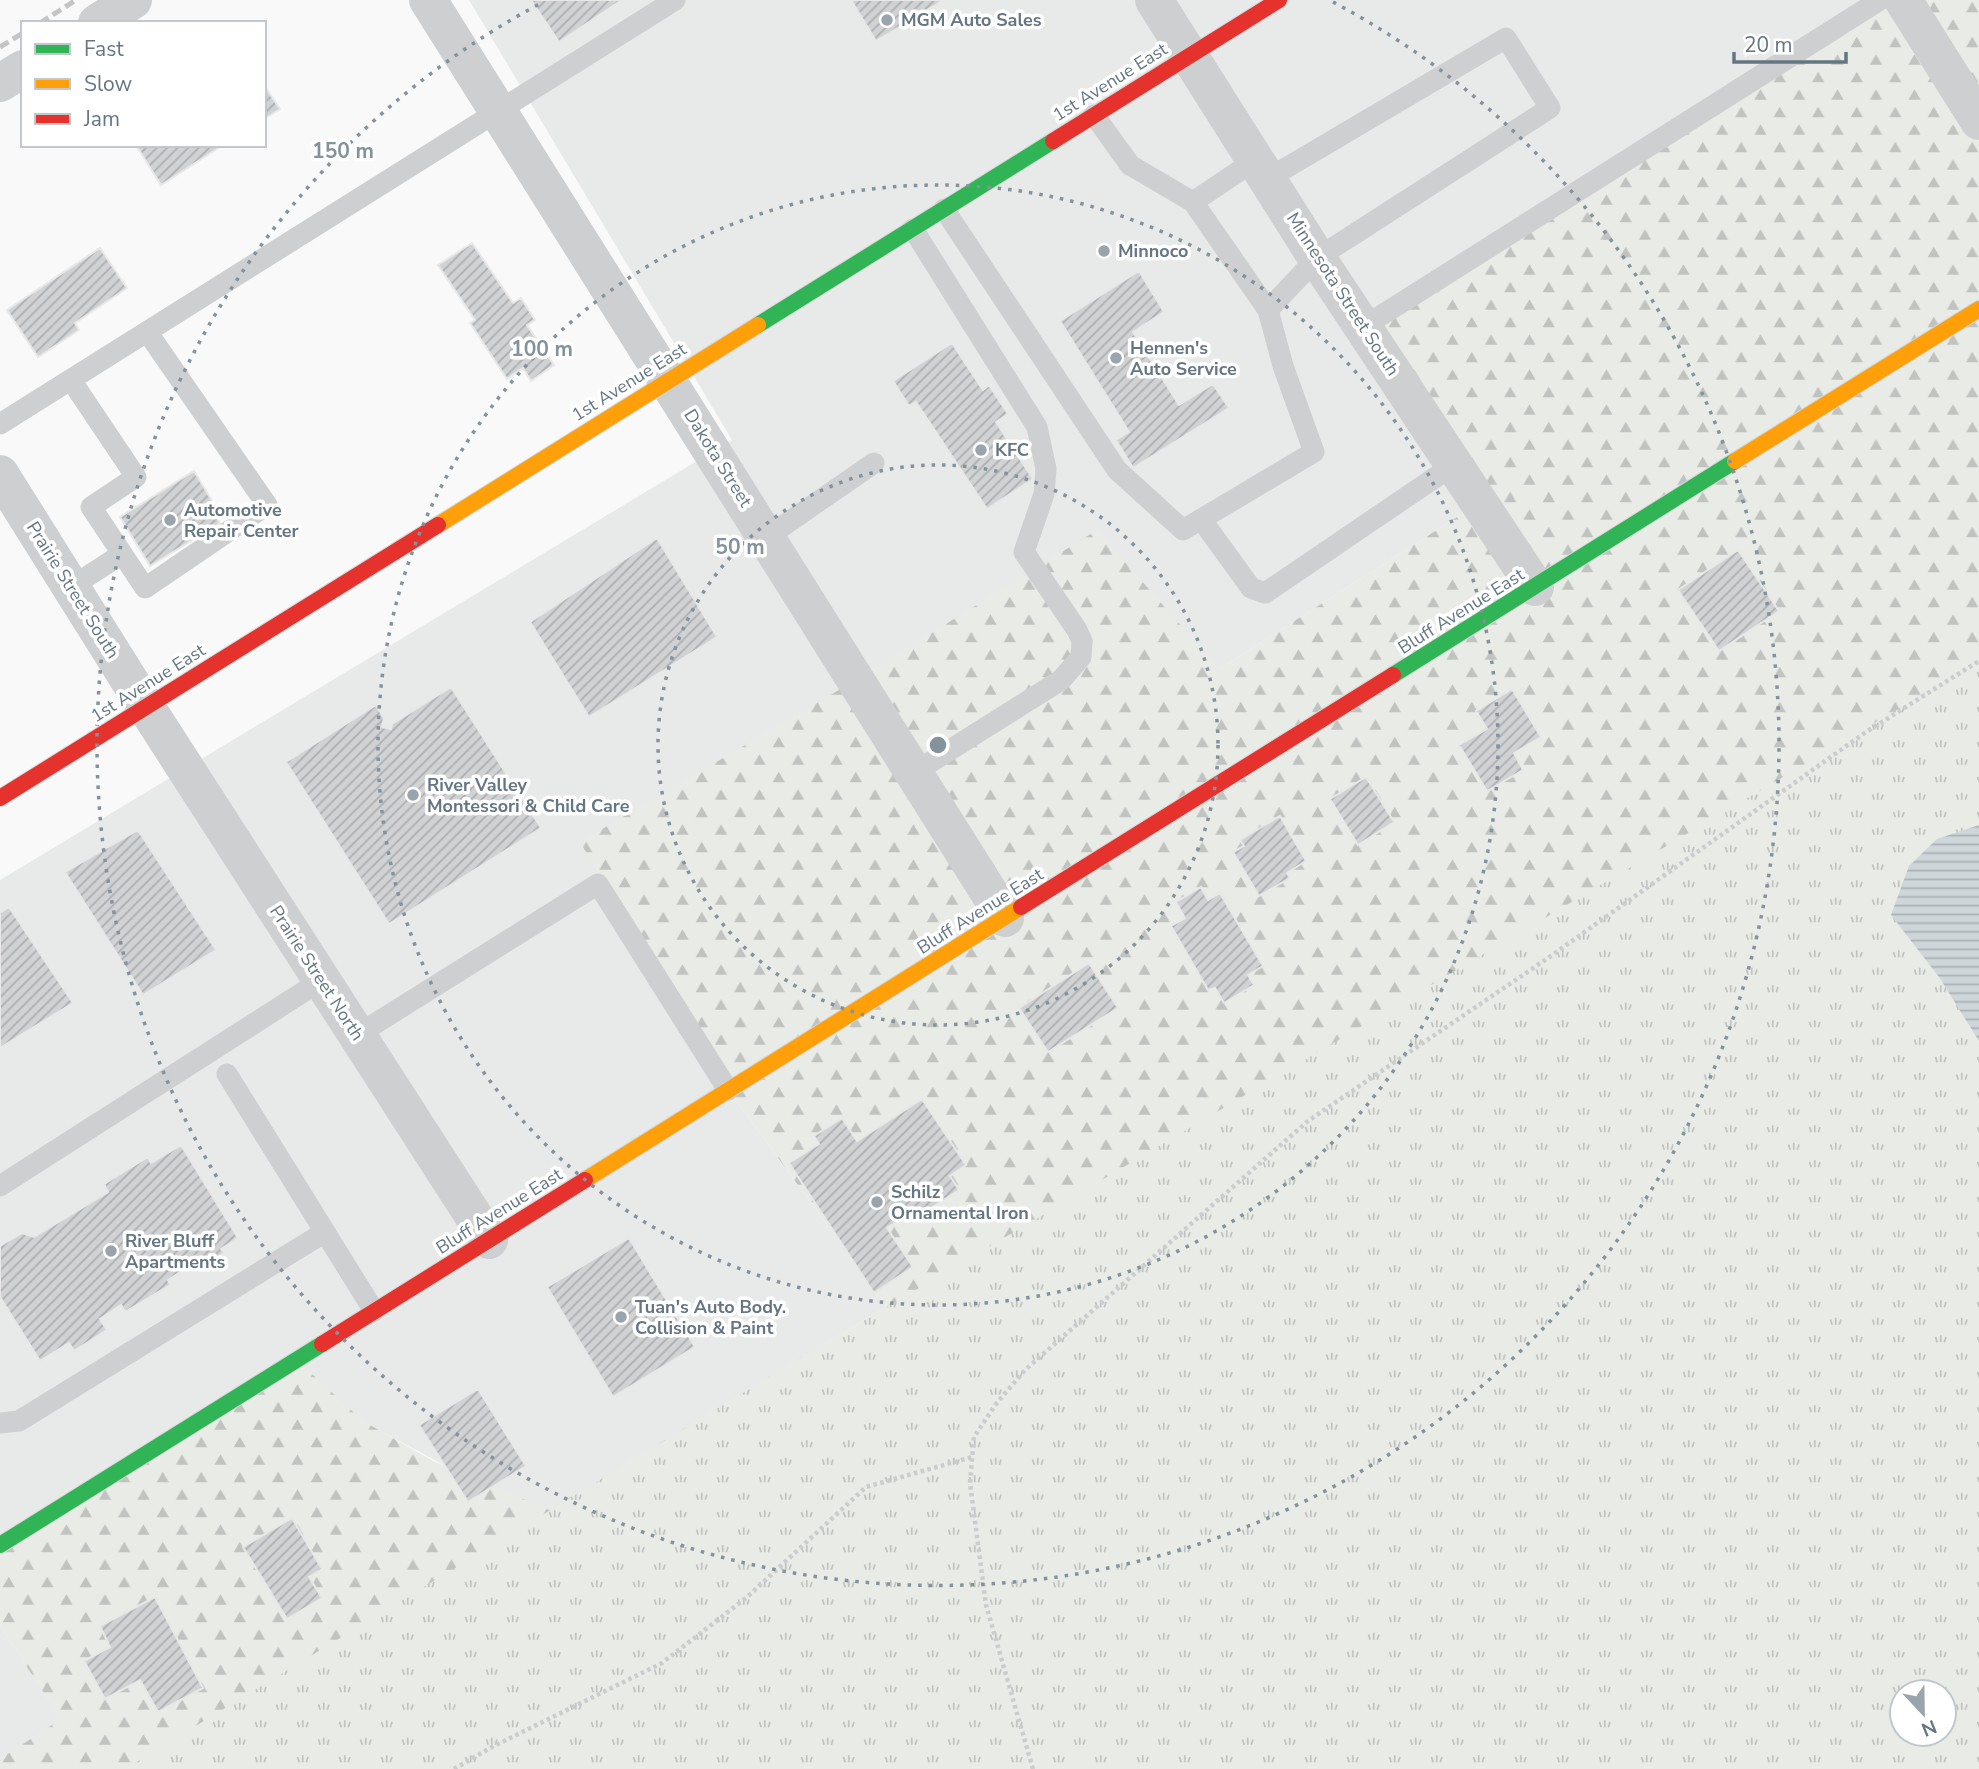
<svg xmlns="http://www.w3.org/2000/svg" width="1979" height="1769" viewBox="0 0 1979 1769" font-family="'Nunito Sans',sans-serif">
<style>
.built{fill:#e8e9e9}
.forest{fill:url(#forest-firs);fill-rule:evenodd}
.park{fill:url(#park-tufts);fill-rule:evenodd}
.water{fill:url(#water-rules)}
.building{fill:url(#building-hatch);stroke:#e8e8e8;stroke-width:2}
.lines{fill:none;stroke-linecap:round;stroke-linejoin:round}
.fast-casing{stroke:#d5d6d7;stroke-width:18}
.slow-casing{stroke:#d5d6d7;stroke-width:18}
.jam-casing{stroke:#d5d6d7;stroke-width:18}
.path{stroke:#cbcccd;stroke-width:4.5;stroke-dasharray:3.5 3.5;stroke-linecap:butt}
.lane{stroke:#cecfd0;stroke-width:21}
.street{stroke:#cecfd0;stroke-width:38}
.fast{stroke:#30b455;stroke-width:16}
.slow{stroke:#ff9f0a;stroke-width:16}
.jam{stroke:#e5322d;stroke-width:16}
.rail{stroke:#c3c5c6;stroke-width:5;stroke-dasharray:10 5;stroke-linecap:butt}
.ring{fill:none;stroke:#84929c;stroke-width:3.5;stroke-dasharray:3.5 7}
.poi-dot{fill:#99a4ac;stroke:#fff;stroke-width:2.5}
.labels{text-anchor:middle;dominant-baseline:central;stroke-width:7;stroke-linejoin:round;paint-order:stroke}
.poi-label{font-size:18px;font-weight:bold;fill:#657683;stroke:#fff;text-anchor:start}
.street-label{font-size:18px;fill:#657683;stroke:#fff}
.centre{fill:#84929c;stroke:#fff;stroke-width:3.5}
.ring-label{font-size:21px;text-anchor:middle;font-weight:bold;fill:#84929c;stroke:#fff;stroke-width:7;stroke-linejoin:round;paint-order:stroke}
</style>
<defs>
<pattern id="forest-firs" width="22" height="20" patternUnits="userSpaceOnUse" patternTransform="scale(1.75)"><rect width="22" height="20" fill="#e8ebe6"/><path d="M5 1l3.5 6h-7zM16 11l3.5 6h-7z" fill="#c0c3c0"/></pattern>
<pattern id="park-tufts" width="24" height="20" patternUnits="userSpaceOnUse" patternTransform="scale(1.75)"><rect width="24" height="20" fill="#e8ebe6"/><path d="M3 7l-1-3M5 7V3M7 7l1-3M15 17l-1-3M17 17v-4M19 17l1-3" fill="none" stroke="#c0c3c0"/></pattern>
<pattern id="water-rules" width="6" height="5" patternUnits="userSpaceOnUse" patternTransform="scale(1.75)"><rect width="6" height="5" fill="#ced6d9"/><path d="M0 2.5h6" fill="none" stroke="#abb2b5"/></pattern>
<pattern id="building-hatch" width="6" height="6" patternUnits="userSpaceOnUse" patternTransform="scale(1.75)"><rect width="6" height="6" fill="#d0d2d3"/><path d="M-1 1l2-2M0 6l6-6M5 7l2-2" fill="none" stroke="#acafb1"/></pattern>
</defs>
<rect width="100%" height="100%" fill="#f9f9f9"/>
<path class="built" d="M469,0H1880L1479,503L1219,669L728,1090L887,1306L549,1511L446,1466L362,1421L296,1360L0,1545V880L732,440Z
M0,1626L62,1720L0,1759Z"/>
<path class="forest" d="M1880,0H1979V1769H0V1759L61,1719L0,1626V1545L297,1360L363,1421L433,1461L549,1510L887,1306L728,1090L580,842L856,680L1097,530L1219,669L1479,503L1363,327ZM1902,1692H1944V1734H1902Z"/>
<path class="park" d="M1979,661V1769H125L777,1372ZM1902,1692H1944V1734H1902Z"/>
<path class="water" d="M1979,825V1041L1939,977L1891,915L1909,866L1937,839Z"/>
<path class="building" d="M531,0H622L559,42Z
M851,0H944L876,41Z
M264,85L280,109L264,119Z
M136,145H223L161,185Z
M472,243L513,303L521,298L535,320L527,325L554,365L531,381L523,368L507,379L470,323L475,320L438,265Z
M100,248L127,288L75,323L79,330L38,357L7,310Z
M1139,271L1164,312L1133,332L1179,405L1213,384L1229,408L1133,468L1116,440L1129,432L1060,321Z
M952,343L983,390L989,385L1008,414L996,422L1033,479L987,509L916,402L909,406L893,381Z
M194,471L214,504L210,507L220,523L150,566L120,517Z
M657,538L717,637L589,717L530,622Z
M1738,550L1779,611L1719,651L1678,590Z
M451,687L541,828L389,924L286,762L376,705L384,718L382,727L391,729L392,724Z
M1512,689L1541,737L1514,753L1523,770L1487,791L1459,745L1487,729L1476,711Z
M1366,777L1394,822L1358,845L1330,799Z
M1280,816L1306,861L1287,873L1290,878L1259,896L1233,852L1244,846L1240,840Z
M138,830L216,950L143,995L65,872Z
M1201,887L1208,900L1220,893L1263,966L1248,975L1254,985L1224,1003L1215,988L1208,990L1171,926L1185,918L1176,902Z
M9,907L73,1003L0,1048V913Z
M1089,963L1118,1008L1048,1052L1019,1008Z
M922,1099L966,1165L950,1176L959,1190L911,1221L907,1215L887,1228L913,1267L874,1293L789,1163L819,1144L814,1136L842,1118L857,1141Z
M181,1145L238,1238L221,1249L224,1253L194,1271L190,1266L168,1280L170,1285L125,1312L121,1305L100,1319L107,1330L74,1351L69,1343L40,1361L0,1297V1246L22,1233L34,1237L108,1192L104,1184L148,1157L151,1163Z
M629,1238L695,1347L613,1397L547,1287Z
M478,1389L526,1466L468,1502L419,1425Z
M292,1518L322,1569L309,1577L322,1598L287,1619L243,1547Z
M155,1597L203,1688L158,1712L140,1680L105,1699L84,1661L110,1647L100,1626Z"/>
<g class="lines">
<g class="fast-casing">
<path id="fast" d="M758,325L1053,141
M1393,675L1735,461
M0,1545L322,1344"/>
</g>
<g class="slow-casing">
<path id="slow" d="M1735,461L1979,309
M438,525L758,325
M585,1180L1021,907"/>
</g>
<g class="jam-casing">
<path id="jam" d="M1053,141L1279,0
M0,798L438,525
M1021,907L1393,675
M322,1344L585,1180"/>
</g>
<path class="path" d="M454,1769L492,1747L662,1663L746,1598L866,1487L972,1457
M1033,1769L986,1605L970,1483L974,1437L996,1404L1025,1370L1308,1121L1548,958L1866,732L1979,661"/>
<path class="lane" d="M1193,202L1257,159
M944,209L1117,470L1183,530L1314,452L1283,366L1268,310L1193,202L1130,165L1094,115
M913,229L1037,427L1046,469L1044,494L1024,552L1077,630L1082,641L1081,657L1061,680L915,772
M1268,310L1317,258L1550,108L1506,38L1269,178
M1363,327L1880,0
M71,380L136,477L91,507L145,588L267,505L148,333
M0,424L675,0
M1201,519L1251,588L1265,593L1455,464
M767,537L874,463
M71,587L122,554
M357,1035L598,884L728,1090
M227,1074L374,1311
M0,1186L322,980
M0,1423L19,1421L325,1232"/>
<path class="street" d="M428,0L1005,918
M1154,0L1317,258L1535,587
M1903,0L1979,121
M97,23L133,0
M0,83L23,69
M0,474L146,707L489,1240"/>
<use href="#fast" class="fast"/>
<use href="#slow" class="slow"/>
<use href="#jam" class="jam"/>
<path class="rail" d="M40,23L76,0
M0,47L23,33"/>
</g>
<g class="ring">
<circle cx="938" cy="745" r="280"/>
<circle cx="938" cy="745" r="560"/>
<path d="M1333 2A841 841 0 1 1 543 2"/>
</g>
<g class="poi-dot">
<circle cx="887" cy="20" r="7"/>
<circle cx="1104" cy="251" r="7"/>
<circle cx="1116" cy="358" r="7"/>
<circle cx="981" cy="450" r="7"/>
<circle cx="170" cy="520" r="7"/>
<circle cx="413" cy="795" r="7"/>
<circle cx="877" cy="1202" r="7"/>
<circle cx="111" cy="1251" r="7"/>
<circle cx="621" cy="1317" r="7"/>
</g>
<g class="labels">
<g class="poi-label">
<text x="901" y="20">MGM Auto Sales</text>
<text x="1118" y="251">Minnoco</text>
<text x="1130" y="348">Hennen's<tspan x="1130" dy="21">Auto Service</tspan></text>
<text x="995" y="450">KFC</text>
<text x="184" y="510">Automotive<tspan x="184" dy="21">Repair Center</tspan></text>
<text x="427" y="785">River Valley<tspan x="427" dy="21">Montessori &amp; Child Care</tspan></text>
<text x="891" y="1192">Schilz<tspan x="891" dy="21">Ornamental Iron</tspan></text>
<text x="125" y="1241">River Bluff<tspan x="125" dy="21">Apartments</tspan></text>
<text x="635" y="1307">Tuan's Auto Body.<tspan x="635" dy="21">Collision &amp; Paint</tspan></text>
</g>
<g class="street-label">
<text transform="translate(1110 82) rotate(-32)">1st Avenue East</text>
<text transform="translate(1343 294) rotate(57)">Minnesota Street South</text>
<text transform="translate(629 382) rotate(-32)">1st Avenue East</text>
<text transform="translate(718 458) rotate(58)">Dakota Street</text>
<text transform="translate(73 590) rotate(58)">Prairie Street South</text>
<text transform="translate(1461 611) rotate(-32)">Bluff Avenue East</text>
<text transform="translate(148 683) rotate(-32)">1st Avenue East</text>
<text transform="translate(980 911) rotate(-32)">Bluff Avenue East</text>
<text transform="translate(317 973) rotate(57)">Prairie Street North</text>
<text transform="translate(499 1211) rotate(-32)">Bluff Avenue East</text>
</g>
</g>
<circle cx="938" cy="745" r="10" class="centre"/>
<g class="ring-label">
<text x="343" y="158">150 m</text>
<text x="542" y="356">100 m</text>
<text x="740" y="554">50 m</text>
</g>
<rect x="21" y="21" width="245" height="126" fill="#ffffff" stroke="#c1c8cd" stroke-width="2"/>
<rect x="35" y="44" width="35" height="10" fill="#30b455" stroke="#c1c8cd" stroke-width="2"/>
<text x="84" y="56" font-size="21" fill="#657683">Fast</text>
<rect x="35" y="79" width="35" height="10" fill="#ff9f0a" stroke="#c1c8cd" stroke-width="2"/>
<text x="84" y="91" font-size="21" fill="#657683">Slow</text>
<rect x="35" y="114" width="35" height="10" fill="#e5322d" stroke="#c1c8cd" stroke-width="2"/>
<text x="84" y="126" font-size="21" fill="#657683">Jam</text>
<g transform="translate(1923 1713) rotate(158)"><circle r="33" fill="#ffffff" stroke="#c1c8cd" stroke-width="2"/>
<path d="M0-5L12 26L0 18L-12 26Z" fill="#99a4ac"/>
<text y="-10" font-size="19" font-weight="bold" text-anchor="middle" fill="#657683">N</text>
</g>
<path d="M1734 52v10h112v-10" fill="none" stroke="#657683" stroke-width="3.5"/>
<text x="1744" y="52" font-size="21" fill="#657683" stroke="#ffffff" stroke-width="5" paint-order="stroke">20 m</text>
</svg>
